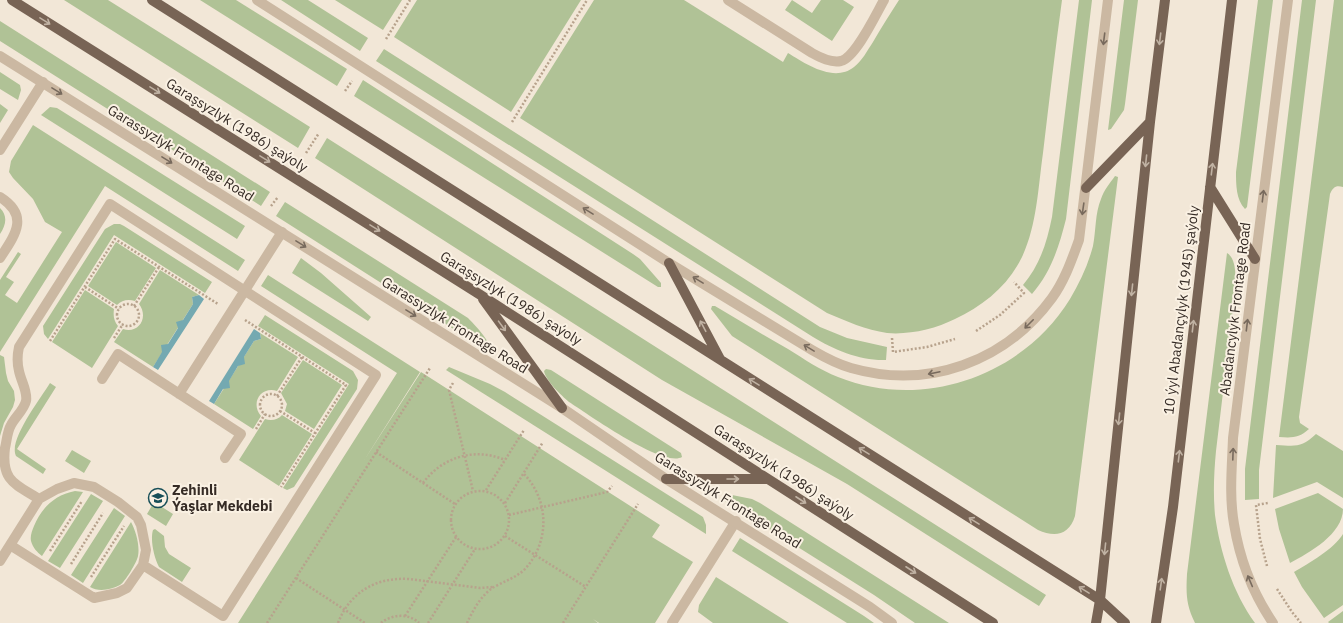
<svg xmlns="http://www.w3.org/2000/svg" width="1343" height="623" viewBox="0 0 1343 623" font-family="'IBM Plex Sans',sans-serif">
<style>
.green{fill:#b0c296}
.water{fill:#74a9b1}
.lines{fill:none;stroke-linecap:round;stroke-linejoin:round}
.path{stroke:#b7a28c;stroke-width:2.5;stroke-dasharray:2 2;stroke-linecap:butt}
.service{stroke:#cbb8a2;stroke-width:10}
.minor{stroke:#cbb8a2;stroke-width:10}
.primary{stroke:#786455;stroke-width:10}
.oneway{stroke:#c0b2a3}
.oneway2{stroke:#786a5d}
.labels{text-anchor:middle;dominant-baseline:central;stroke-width:4;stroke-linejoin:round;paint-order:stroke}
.street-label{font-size:14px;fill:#352b25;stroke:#faf1e3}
.poi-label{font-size:14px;font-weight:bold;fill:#352b25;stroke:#faf1e3;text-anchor:start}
</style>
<rect width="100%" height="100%" fill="#f2e7d7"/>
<path class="green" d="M64,0H108L310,127L298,148Z
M200,0H236L347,69L337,86Z
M281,0H308L368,38L360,51Z
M335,0H402L383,30Z
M417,0H581L511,112L394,37Z
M594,0H684L783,62L788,53C806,64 834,83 854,67C862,61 867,51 873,42C881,28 890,14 899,0H1062C1055,51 1049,102 1043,153C1038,188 1037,225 1022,257C1008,286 983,306 955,319C935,329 909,335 887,333C866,330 846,321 827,313L520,118Z
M792,0L812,13L821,0H843L854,7L832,41L785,10Z
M1079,0H1092L1066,219C1059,247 1051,272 1032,294L1023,285C1040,265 1047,242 1052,217Z
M1124,0H1138L1125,104L1124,110L1111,129L1108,130Z
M1258,0H1273L1247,207L1245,209C1236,200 1236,184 1236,172Z
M1302,0H1316L1259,470V499L1245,500V469Z
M1334,0H1343V187C1336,185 1333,187 1330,194L1299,417L1300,423L1309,429C1299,438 1292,438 1279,437Z
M0,21L270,192L261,206L0,41Z
M384,49L820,327L847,338L887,347L886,360C861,361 834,350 813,337L376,61Z
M0,72L20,85L21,90L18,100L0,89Z
M363,80L633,254L640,259L661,283V287H658L354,96Z
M0,104L8,110L0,123Z
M50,107L57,108L245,226L237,239L41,115Z
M33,125L245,260L238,271L105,186L0,352V280L18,252L21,254L6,277L14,282L5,295L17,303L62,232L45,222L33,199L13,178L9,172L11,161Z
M327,138L1046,595L1039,606L847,484L662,380L315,158Z
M1115,176L1118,177L1075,516C1069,536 1054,537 1038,530L732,336L711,309L712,306H715C739,320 763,335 788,349C804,359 820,370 838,377C922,411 1023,376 1070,299C1080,282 1088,265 1093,246C1096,231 1095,213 1101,199C1104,190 1110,183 1115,176Z
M285,202L468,318C475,325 490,341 491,350L488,351L276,216Z
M0,208C8,216 6,225 0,234Z
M114,224H120L124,226L212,282L205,293L114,235L48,339L44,334L43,326L105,229Z
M116,242L156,268L135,301C128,299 122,300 117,305L88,286Z
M1227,253C1239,260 1235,287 1234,300L1216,451C1214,472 1213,494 1215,515C1220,552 1233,593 1255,623H1195C1186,605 1186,594 1187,574Z
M301,258L321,273L371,317L368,321L292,273Z
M160,270L199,295L192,297L193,304L153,367L114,342L123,329C139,334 149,317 139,304Z
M268,275L420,372L363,462L421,372L660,525L652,537L693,562L655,623H599L593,619L598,623H238L397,373L261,286Z
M85,290L114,309C113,316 114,321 118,326L92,368L52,342Z
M265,315L353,371L358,380L357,389L294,487L287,490L283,488L349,384L258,326Z
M260,333L298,357L277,391C261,386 250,403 261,416L253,429L214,404L254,341L261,339Z
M0,355L4,357L6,373L8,381L14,391L15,400L13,407L4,423L0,436Z
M303,360L342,385L314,429L285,411L287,404L281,393Z
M449,367L490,384L505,392L703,517L706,525V534L446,370Z
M546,369L551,370L681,453L682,457C663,468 588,414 569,402C561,395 546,381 544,371Z
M50,383L56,387L17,449L46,469L43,474L16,456C8,440 41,398 50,383Z
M282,415L312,434L279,486L239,460L265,419C271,421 278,420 282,415Z
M1316,434L1343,451V498L1317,482L1273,498L1276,445C1296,446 1301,448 1316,434Z
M72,450L91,461L84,473L65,461Z
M75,491L83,492L42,556C37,552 33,548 31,541C30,536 32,531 34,526C42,507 55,495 75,491Z
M1318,493L1343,509C1343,534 1309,553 1290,563L1279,529L1275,509Z
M91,494L103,501L60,568L48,561Z
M727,494L752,499L760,503L949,623H915L874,595L723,500V495Z
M154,502L173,514L166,526L147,514Z
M114,508L125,516L83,583L71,575Z
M131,522C136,531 140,546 138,556C137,562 125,582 120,585C111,590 98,592 90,587Z
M155,529L164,536L165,547L169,554L191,568L182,582L159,567C154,557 150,540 153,530Z
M1343,534V605L1324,618L1302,587L1294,572C1309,563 1334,549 1343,534Z
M740,538L864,616L874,623H847L732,551Z
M716,577L789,623H713L698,612L699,605Z
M1343,611V623H1329L1328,622Z"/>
<path class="water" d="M199,295L204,299L158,370L153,367L162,352L161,345L168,344L178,328L176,322L183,320L193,304L192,297Z
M254,329L260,333L261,339L254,341L244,357L245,364L238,366L229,381L230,388L223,389L214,404L209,401Z"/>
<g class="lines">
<path class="path" d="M386,39L410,0
M345,91L352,81
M512,122L587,0
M306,153L319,133
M271,206L278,197
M85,287L119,309
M117 315a11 11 0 1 1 22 0a11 11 0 1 1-22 0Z
M134,306L159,267
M245,320L346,385L281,487
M976,331L1000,315L1024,293L1014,282
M114,338L123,324
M892,338L893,352L927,347L955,339
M50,341L115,239L218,304
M453,383L449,390L473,491
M260 405a11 11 0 1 1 22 0a11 11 0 1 1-22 0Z
M277,396L302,357
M280,411L315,433
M256,429L265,414
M376,452L455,504
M423,483C442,457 475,447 505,460
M486,490L524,430
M451 520a29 29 0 1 1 58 0a29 29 0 1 1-58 0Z
M505,503L543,442
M509,515L607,492L612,486
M505,536L586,587
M50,551L82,501
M71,564L103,513
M1267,566L1260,539L1256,505L1268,503
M91,577L124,526
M296,578L365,623
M1277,589L1292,612L1301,623
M405,616L456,537
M267,623L430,368
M338,623C350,592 376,577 409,579L480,588L493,587
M381,623C392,614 409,613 419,623
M428,623L475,549
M467,623C473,610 482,594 494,587C505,581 515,578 524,570C550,543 550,500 523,473
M563,623L638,504"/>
<path class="service" d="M728,0L812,53C821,58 831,63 841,61C856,57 876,14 884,0
M0,150L43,82
M0,197C30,216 15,235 0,258
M102,379L118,354L241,434L225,458
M179,394L282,232
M39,499C15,484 1,481 5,448C7,440 7,432 11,425C15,417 24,410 26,401C28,392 21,381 19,371C17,363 17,356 19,347L110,204L376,375L223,616L143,565
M0,561L39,499L57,489L74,483L94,487L118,502L137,517L141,525L146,550L143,565L127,588L117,593L94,598L10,545
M672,623L736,521"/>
<path class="minor" d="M257,0L669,263L812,350C824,357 837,364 851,368C928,390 1005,362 1052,298C1065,280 1072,259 1079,240L1108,0
M0,56L562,408L666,479L870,607L892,623
M1273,623C1252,592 1240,561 1234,524C1229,496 1232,467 1233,438L1288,0"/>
<path class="primary" d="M12,0L479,294L993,623
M152,0L1100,600L1125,623
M1210,187L1255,259
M1086,188L1150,122
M669,263L720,359
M483,299L562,408
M666,479H768
M1096,623L1100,600L1150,122L1165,0
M1156,623L1173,507L1232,0"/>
</g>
<defs><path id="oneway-shaft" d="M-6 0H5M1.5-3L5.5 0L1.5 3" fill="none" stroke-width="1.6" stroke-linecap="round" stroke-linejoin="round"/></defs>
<g class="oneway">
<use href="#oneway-shaft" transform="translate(45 21) rotate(32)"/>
<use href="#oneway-shaft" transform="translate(1160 39) rotate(97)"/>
<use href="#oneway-shaft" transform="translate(155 90) rotate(32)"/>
<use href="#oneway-shaft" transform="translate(265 159) rotate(32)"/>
<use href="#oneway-shaft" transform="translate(1146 161) rotate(96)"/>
<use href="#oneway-shaft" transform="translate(1212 169) rotate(-83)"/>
<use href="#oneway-shaft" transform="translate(375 228) rotate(32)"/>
<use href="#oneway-shaft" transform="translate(1132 290) rotate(96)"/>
<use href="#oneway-shaft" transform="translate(502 326) rotate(54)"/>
<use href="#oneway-shaft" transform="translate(703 326) rotate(-118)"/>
<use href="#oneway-shaft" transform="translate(1193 326) rotate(-83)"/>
<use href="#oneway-shaft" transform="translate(754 382) rotate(-148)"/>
<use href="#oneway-shaft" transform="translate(1119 419) rotate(96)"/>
<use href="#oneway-shaft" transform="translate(864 451) rotate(-148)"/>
<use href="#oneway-shaft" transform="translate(1179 456) rotate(-83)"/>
<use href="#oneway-shaft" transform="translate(733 479)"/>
<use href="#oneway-shaft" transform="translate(801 500) rotate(33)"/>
<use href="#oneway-shaft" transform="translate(974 521) rotate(-148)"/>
<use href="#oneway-shaft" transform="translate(1105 549) rotate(96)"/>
<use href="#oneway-shaft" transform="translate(911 570) rotate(33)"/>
<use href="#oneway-shaft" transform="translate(1161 584) rotate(-82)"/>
<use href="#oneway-shaft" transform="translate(1084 590) rotate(-148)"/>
</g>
<g class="oneway2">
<use href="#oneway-shaft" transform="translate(1104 39) rotate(97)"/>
<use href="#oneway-shaft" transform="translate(57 91) rotate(32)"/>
<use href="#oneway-shaft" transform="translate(167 160) rotate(32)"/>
<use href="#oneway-shaft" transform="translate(1263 196) rotate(-83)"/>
<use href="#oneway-shaft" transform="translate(1083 209) rotate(98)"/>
<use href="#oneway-shaft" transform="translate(588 211) rotate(-148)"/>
<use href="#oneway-shaft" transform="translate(301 244) rotate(32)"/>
<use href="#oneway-shaft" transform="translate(698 280) rotate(-149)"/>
<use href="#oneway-shaft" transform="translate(411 313) rotate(32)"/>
<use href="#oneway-shaft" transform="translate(1029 324) rotate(135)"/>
<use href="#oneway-shaft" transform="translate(1247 325) rotate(-83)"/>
<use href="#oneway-shaft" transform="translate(809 348) rotate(-149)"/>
<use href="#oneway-shaft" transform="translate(934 373) rotate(168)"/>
<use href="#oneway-shaft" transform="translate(1233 454) rotate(-88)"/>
<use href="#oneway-shaft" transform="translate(1250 581) rotate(-113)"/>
</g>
<defs>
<g id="school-ring" transform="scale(1)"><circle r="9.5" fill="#faf1e3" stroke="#184f58" stroke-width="1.5"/><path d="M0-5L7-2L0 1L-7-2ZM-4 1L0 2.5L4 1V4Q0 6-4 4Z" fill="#184f58"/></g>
</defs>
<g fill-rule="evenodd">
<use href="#school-ring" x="158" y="498"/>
</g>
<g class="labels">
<g class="street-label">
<text transform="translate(237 125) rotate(32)">Garaşsyzlyk (1986) şaýoly</text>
<text transform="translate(181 153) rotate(32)">Garassyzlyk Frontage Road</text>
<text transform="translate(511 298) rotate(32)">Garaşsyzlyk (1986) şaýoly</text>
<text transform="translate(1235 309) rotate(-83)">Abadancylyk Frontage Road</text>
<text transform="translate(1181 310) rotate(-83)">10 ýyl Abadançylyk (1945) şaýoly</text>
<text transform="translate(455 325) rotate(32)">Garassyzlyk Frontage Road</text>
<text transform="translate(784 472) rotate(33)">Garaşsyzlyk (1986) şaýoly</text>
<text transform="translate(728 500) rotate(32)">Garassyzlyk Frontage Road</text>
</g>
<g class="poi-label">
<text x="172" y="490">Zehinli<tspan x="172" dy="16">Ýaşlar Mekdebi</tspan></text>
</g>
</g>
</svg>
